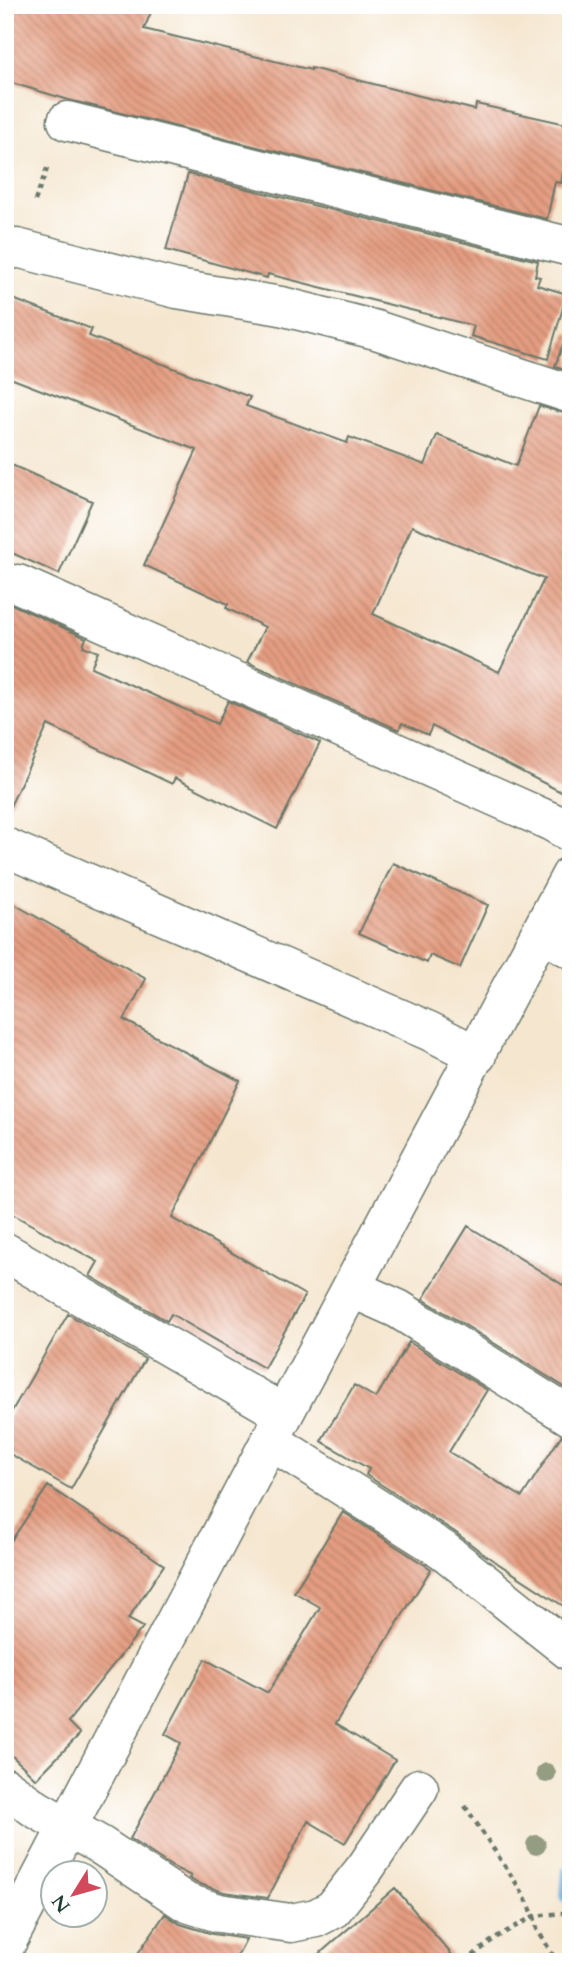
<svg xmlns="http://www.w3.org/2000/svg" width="576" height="1967" viewBox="0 0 576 1967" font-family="Cardo,serif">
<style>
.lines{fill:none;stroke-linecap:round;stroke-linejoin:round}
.stream{stroke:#62aad9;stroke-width:18}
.building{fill:url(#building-back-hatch);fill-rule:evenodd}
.minor-casing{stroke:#6a786a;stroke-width:41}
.path{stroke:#6a786a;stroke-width:4.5;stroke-dasharray:5 5;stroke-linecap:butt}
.minor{stroke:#fff;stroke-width:38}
.tree{fill:#949c81}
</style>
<defs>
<pattern id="building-back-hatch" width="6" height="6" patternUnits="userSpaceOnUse" patternTransform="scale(1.75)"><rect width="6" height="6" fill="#e59d81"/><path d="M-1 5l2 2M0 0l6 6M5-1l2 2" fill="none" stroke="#b9816a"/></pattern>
</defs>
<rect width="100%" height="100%" fill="#fff"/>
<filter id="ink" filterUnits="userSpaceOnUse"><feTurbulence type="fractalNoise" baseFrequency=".0143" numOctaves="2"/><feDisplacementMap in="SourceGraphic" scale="14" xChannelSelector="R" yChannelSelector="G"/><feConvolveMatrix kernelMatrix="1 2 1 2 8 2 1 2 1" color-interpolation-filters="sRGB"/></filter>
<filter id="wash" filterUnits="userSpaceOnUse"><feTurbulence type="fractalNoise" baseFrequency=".00686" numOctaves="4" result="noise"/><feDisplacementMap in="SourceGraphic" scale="28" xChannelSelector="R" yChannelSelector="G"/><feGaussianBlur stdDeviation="1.57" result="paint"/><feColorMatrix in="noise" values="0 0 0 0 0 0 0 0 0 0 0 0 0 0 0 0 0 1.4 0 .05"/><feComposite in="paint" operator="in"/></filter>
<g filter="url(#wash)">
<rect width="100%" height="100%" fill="#f5e6cf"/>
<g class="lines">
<path class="stream" d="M569,1896L571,1872"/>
</g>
<g id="blocks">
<path class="building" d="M5,5H154L144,29L311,70V68L475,110L476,104L571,125V136L561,183L555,182L547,219L69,100L5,81Z
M188,174L538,261L535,276L540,277L537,285L567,294L548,359L471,336L474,326L268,274L267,278L166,250Z
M5,296L92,329L89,336L250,397L246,406L347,443L349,437L425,465L437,435L516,466L539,406L571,415V797L432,726L428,735L402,723L399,730L247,662L265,627L226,608L228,604L144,565L197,450L5,376ZM412,526L544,579L499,672L373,614Z
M567,333H571V371L555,366Z
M5,462L92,501L59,574L5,550Z
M5,601L86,638L83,646L98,652L91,667L217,724L228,701L320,743L277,829L175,778L172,784L48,725L5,817Z
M393,863L488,905L460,968L430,955L427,963L359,933Z
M5,899L146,979L124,1020L240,1081L172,1218L305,1295L264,1368L171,1314L167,1321L90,1276L98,1262L5,1210Z
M468,1226L571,1290V1391L423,1299Z
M68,1314L145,1359L71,1489L5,1451V1423Z
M409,1342L487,1390L449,1452L522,1497L561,1436L571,1439V1611L485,1555L455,1532L366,1475L369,1469L321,1441L354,1385L376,1398Z
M48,1486L164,1565L128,1619L143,1627L68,1722L80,1734L36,1779L5,1749V1550Z
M343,1512L431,1569L335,1724L395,1760L345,1843L308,1821L268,1898L224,1892L197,1883L189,1878L191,1876L171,1866L130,1839L181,1743L165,1734L205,1659L268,1693L320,1607L294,1592Z
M395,1888L458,1962H310Z
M165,1914L180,1924L213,1934L246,1939L234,1962H132Z"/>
</g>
</g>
<g filter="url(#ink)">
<use href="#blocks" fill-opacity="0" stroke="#6a786a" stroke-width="2"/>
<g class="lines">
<g class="minor-casing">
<path id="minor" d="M67,121L571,247
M5,252L17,248L177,289L281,306L376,330L571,394
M18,584L552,822L571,833
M5,847L429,1031L477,1055
M541,932L571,949
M5,1252L284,1414
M351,1288L398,1309L571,1417
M271,1441L443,1550L571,1652
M5,1787L36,1809L100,1845L187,1903L219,1913L291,1923L316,1918L333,1909L366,1867L419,1788
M5,1946L284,1414L571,875"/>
</g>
<path class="path" d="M35,201L48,166
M465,1806L524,1895L534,1916L537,1929L557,1962
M465,1962L495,1938L534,1916L571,1912"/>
<use href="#minor" class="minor"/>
</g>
<g class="tree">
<circle cx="546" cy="1773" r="10"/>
<circle cx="536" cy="1845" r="10"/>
</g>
</g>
<rect width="576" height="1967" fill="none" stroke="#fff" stroke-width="28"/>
<g transform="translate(74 1894) rotate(233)"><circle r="33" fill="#ffffff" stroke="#a5b1ae" stroke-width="2"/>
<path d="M0-5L12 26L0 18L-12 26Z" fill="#d1495b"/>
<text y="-10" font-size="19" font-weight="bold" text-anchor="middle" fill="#1f3d34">N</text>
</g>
</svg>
